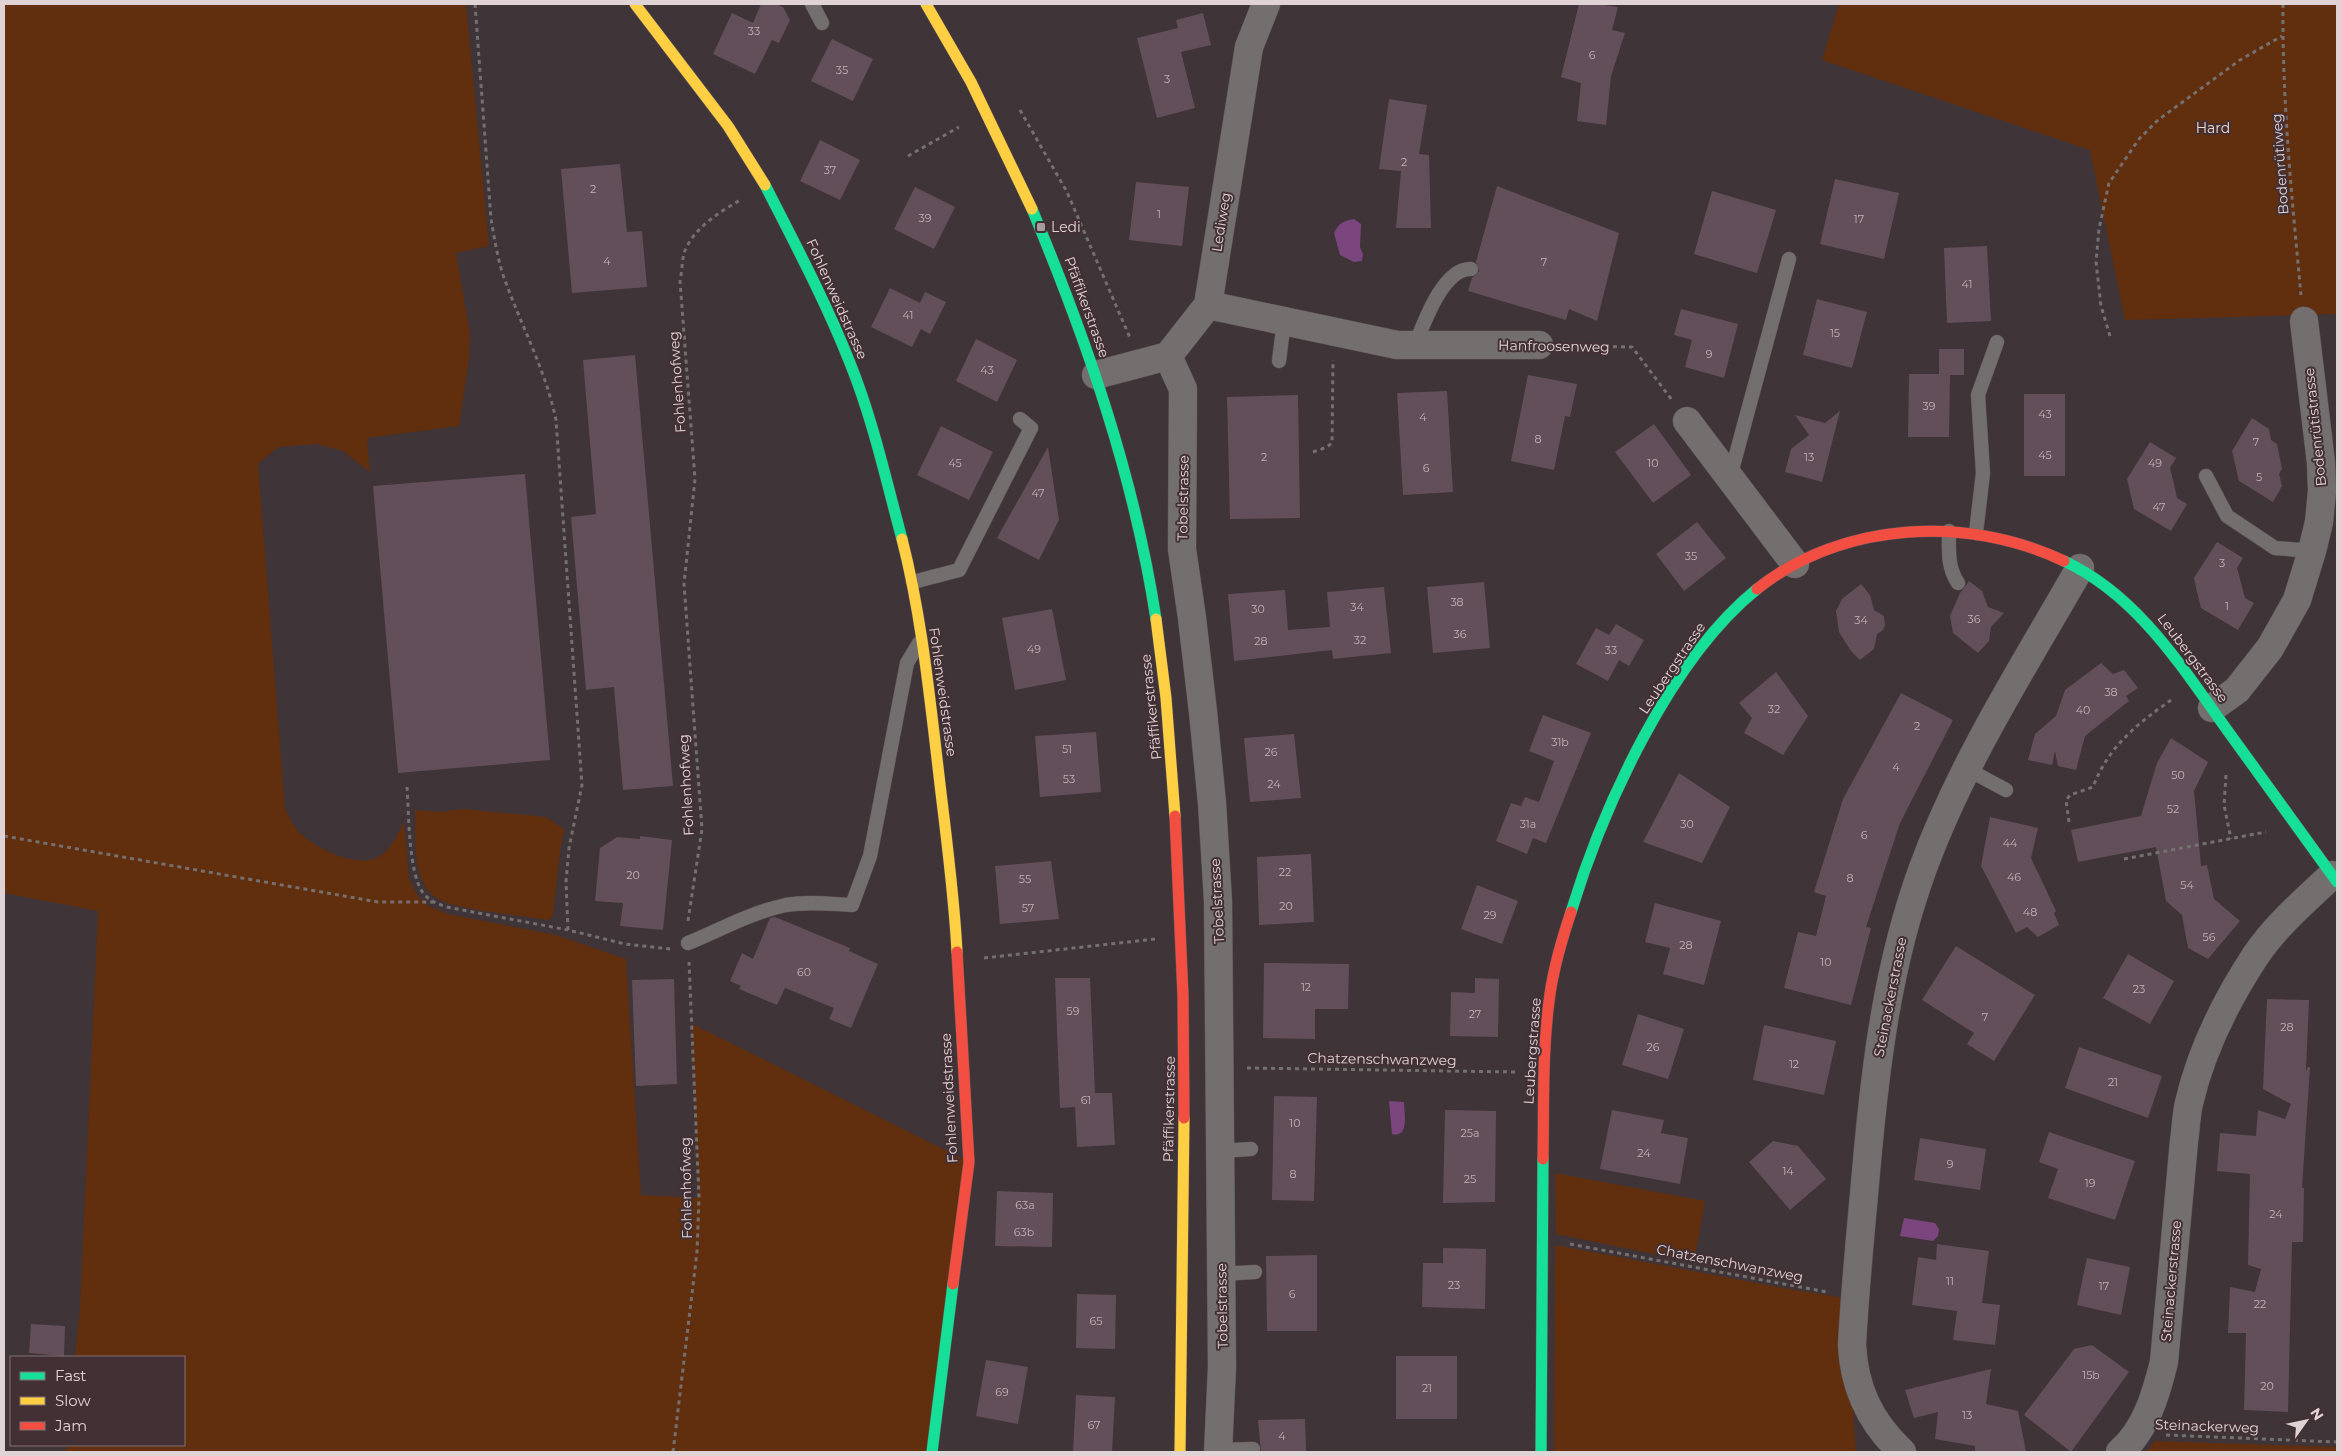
<svg xmlns="http://www.w3.org/2000/svg" width="2341" height="1456" viewBox="0 0 2341 1456" font-family="Montserrat,sans-serif">
<style>
.green{fill:#622f0e}
.water{fill:#7b457e}
.building{fill:#634f59}
.lines{fill:none;stroke-linecap:round;stroke-linejoin:round}
.lane-casing{stroke:#5b5154;stroke-width:15}
.street-casing{stroke:#5b5154;stroke-width:29}
.fast-casing{stroke:#5b5154;stroke-width:12}
.slow-casing{stroke:#5b5154;stroke-width:12}
.jam-casing{stroke:#5b5154;stroke-width:12}
.path{stroke:#757070;stroke-width:3;stroke-dasharray:4 4;stroke-linecap:butt}
.lane{stroke:#736f6e;stroke-width:14}
.street{stroke:#736f6e;stroke-width:28}
.fast{stroke:#16e098;stroke-width:11}
.slow{stroke:#ffcf43;stroke-width:11}
.jam{stroke:#f24e42;stroke-width:11}
.poi-dot{fill:#a89b9e;stroke:#433034;stroke-width:2}
.labels{text-anchor:middle;dominant-baseline:central;stroke-width:4;stroke-linejoin:round;paint-order:stroke}
.number-label{font-size:11px;fill:#c1b2b6}
.park-label{font-size:14px;fill:#efd9cd;stroke:#433034}
.street-label{font-size:14px;fill:#e0d3d5;stroke:#433034}
.poi-label{font-size:14px;fill:#e0d3d5;stroke:#433034;text-anchor:start}
</style>
<rect width="100%" height="100%" fill="#3f3437"/>
<path class="green" d="M4,4H466L489,246L456,253L470,334L469,359L459,426L367,438L370,472L343,451L317,444L278,447L258,464L285,809C289,816 293,826 299,832C316,849 361,872 383,854C392,846 399,832 404,822L409,879L418,896L429,906L448,914L556,935L626,959L641,1195L699,1198L692,1024L969,1162L932,1452H66L67,1445H184V1357H75L80,1308L98,911L4,893Z
M1839,4H2337V314L2125,320L2090,150L1822,60Z
M463,809L546,817L564,829L560,851L553,916L548,920C520,915 462,911 438,899C432,895 426,889 423,882C413,861 416,832 415,810L441,812Z
M1555,1173L1705,1201L1695,1257L1688,1261L1556,1234Z
M1555,1245L1782,1288L1845,1298L1856,1452H1554Z
M2155,1441L2337,1447V1452H2146Z"/>
<path class="water" d="M1354,219L1361,224L1360,247L1363,254L1362,261L1354,262L1340,255L1334,233C1339,223 1343,221 1354,219Z
M1389,1101L1404,1102C1404,1112 1410,1139 1392,1134Z
M1904,1218L1935,1223L1939,1229L1938,1236L1933,1241L1900,1236Z"/>
<path class="building" d="M761,4H776L783,7L790,20L779,43L772,40L755,74L713,54L732,13L753,23Z
M1579,4H1597L1618,7L1612,30L1625,33L1611,76L1606,125L1577,121L1581,83L1561,77Z
M1203,13L1211,45L1181,52L1195,108L1157,118L1137,38L1178,28L1176,20Z
M832,39L873,59L853,101L811,81Z
M1389,99L1427,105L1419,154L1429,155L1431,228H1396L1401,171L1379,169Z
M820,140L860,160L840,200L800,181Z
M620,164L627,232L642,231L647,287L572,293L561,169Z
M1835,179L1899,193L1884,259L1820,244Z
M1136,182L1189,187L1182,246L1129,240Z
M1497,186L1619,233L1597,321L1569,309L1566,320L1468,291L1472,278L1479,271L1476,262Z
M915,187L955,207L934,249L894,229Z
M1712,191L1776,210L1757,273L1694,254Z
M1987,246L1991,321L1947,323L1944,248Z
M890,288L920,303L925,292L946,302L930,334L921,329L912,347L871,327Z
M1817,299L1867,312L1852,368L1803,355Z
M1681,309L1738,324L1724,378L1685,367L1692,340L1674,335Z
M976,339L1017,360L997,402L956,381Z
M1939,349H1964V375H1950L1949,437H1908L1909,374H1939Z
M635,355L673,786L623,790L614,687L586,690L571,517L596,514L583,360Z
M1528,375L1577,384L1570,417L1565,416L1554,470L1511,461Z
M1447,391L1453,492L1403,495L1397,393Z
M2024,394H2065V476H2024Z
M1298,395L1300,518L1230,519L1227,397Z
M1840,411L1822,482L1785,472L1791,449L1809,435L1795,415L1825,423Z
M2252,418L2269,429L2271,440L2277,444L2282,469L2279,474L2282,486L2273,502L2239,481L2232,451Z
M1654,424L1691,475L1653,503L1615,452Z
M941,426L993,452L969,500L917,475Z
M2150,442L2176,458L2170,468L2174,484L2177,498L2187,504L2171,531L2134,509L2127,479Z
M1048,447L1059,520L1039,560L997,538Z
M525,474L550,760L398,773L373,486Z
M1697,522L1726,558L1684,591L1656,554Z
M2217,542L2243,558L2237,568L2245,598L2254,603L2238,630L2201,608L2197,592L2194,578Z
M1969,581L1982,591L1988,607L2004,613L1991,627L1989,641L1978,653L1953,633L1950,616L1960,593Z
M1484,582L1490,648L1433,653L1427,587Z
M1861,584L1870,595L1874,610L1884,616L1885,625L1883,630L1877,634L1874,649L1860,660L1851,651L1839,632L1836,611L1842,599Z
M1384,587L1391,653L1333,659L1332,650L1234,661L1228,594L1285,590L1288,630L1330,627L1327,592Z
M1052,609L1066,680L1015,690L1002,618Z
M1616,624L1644,640L1629,666L1619,660L1608,681L1576,664L1596,628L1609,635Z
M2101,663L2113,674L2124,670L2138,688L2126,696L2129,701L2085,736L2076,770L2058,766L2055,751L2052,765L2028,760L2035,734L2056,716L2065,690Z
M1776,672L1808,716L1783,755L1744,733L1752,718L1739,703Z
M1901,693L1953,720L1900,823L1866,927L1871,928L1851,1005L1784,988L1798,932L1816,936L1826,896L1814,892L1843,799Z
M1543,715L1591,733L1546,843L1533,838L1527,854L1496,841L1511,803L1521,806L1525,797L1539,802L1554,761L1529,751Z
M1096,732L1101,792L1040,797L1035,736Z
M1294,734L1301,798L1250,802L1244,738Z
M2171,738L2208,762L2194,791L2201,866L2207,865L2214,899L2240,921L2208,959L2188,948L2182,915L2166,901L2156,847L2078,862L2071,830L2141,816L2157,763Z
M1679,773L1730,807L1702,863L1643,842Z
M1990,817L2038,828L2031,858L2056,911L2054,913L2059,925L2038,937L2027,927L2016,933L1981,866Z
M640,836L672,840L663,930L620,926L623,903L595,901L600,848L617,837L640,839Z
M1311,854L1314,922L1259,925L1257,857Z
M1051,861L1059,919L1000,924L995,866Z
M1477,885L1518,901L1502,944L1461,929Z
M1655,903L1721,921L1704,985L1663,974L1670,948L1645,942Z
M775,917L850,948L849,951L878,964L851,1028L829,1019L834,1008L785,988L777,1005L739,989L741,986L730,981L742,953L753,959L770,918Z
M1956,946L2035,995L1994,1061L1967,1044L1974,1033L1922,1000Z
M2128,954L2174,981L2150,1024L2103,998Z
M1264,963L1349,964L1348,1009H1315V1039L1263,1038Z
M1055,978H1090L1095,1093H1112L1115,1145L1077,1147L1075,1107L1060,1108Z
M1475,978L1499,979L1498,1037L1450,1036L1451,992L1475,993Z
M674,979L677,1084L636,1086L632,980Z
M2267,999L2309,1000L2306,1071L2308,1067H2310L2302,1188H2304L2303,1242H2292L2288,1412L2244,1410L2246,1333H2228L2230,1287L2255,1292L2261,1269L2248,1265L2250,1174L2217,1171L2220,1133L2256,1136L2258,1110L2285,1119L2291,1104L2263,1089Z
M1638,1014L1684,1029L1668,1079L1622,1065Z
M1764,1025L1836,1041L1824,1095L1753,1080Z
M2079,1047L2162,1076L2148,1118L2065,1088Z
M1274,1096L1317,1097L1314,1201L1272,1200Z
M1445,1110L1496,1111L1495,1202L1443,1203Z
M1612,1110L1664,1120L1661,1133L1688,1138L1680,1184L1600,1169Z
M2049,1132L2135,1161L2115,1220L2048,1198L2058,1169L2039,1162Z
M1920,1138L1986,1149L1980,1190L1914,1180Z
M1773,1141L1798,1146L1826,1179L1790,1210L1749,1162Z
M997,1191L1053,1193L1052,1247L995,1246Z
M1937,1244L1989,1251L1982,1303L2000,1305L1995,1345L1953,1340L1957,1311L1912,1305L1918,1257L1936,1260Z
M1443,1248L1486,1249L1485,1309L1422,1307L1423,1263H1443Z
M1317,1255V1331H1267L1266,1256Z
M2087,1258L2130,1267L2121,1315L2077,1305Z
M1077,1294L1116,1295L1115,1349L1076,1348Z
M31,1324L65,1326L64,1356L29,1353Z
M2092,1345L2129,1372L2071,1452L2024,1415L2074,1349Z
M1396,1356H1457V1419H1396Z
M986,1360L1028,1367L1018,1424L976,1416Z
M1991,1369L1986,1404L2018,1411L2026,1452H1975V1446L1935,1439L1938,1412L1914,1418L1905,1390Z
M1076,1395L1115,1397L1112,1452H1073Z
M1305,1419L1306,1452H1261L1258,1420Z"/>
<g class="lines">
<g class="lane-casing">
<path id="lane" d="M812,4L822,23
M1415,345C1424,323 1443,268 1471,269
M1279,361L1284,321
M2206,476L2227,516L2275,548L2312,551
M1730,477L1789,259
M1949,531C1949,549 1947,567 1958,583
M1976,533L1983,473L1978,395L1997,342
M913,582L959,570L1031,428L1020,419
M1967,769L2006,790
M688,943C720,930 752,912 786,905C808,901 830,904 852,905L870,856L907,663L919,643
M1220,1151L1251,1149
M1221,1274L1255,1272
M1218,1450L1253,1449"/>
</g>
<g class="street-casing">
<path id="street" d="M1208,305L1397,345H1539
M1168,356L1183,389L1182,549L1192,618L1203,712L1212,803L1218,901L1222,1367L1218,1452
M1096,375L1168,356L1208,305L1249,47L1266,4
M1687,421L1795,564
M2212,708L2237,690L2270,648L2297,600L2312,551L2319,522L2322,491L2321,463L2304,321
M1902,1452C1870,1422 1854,1388 1852,1345C1855,1287 1861,1229 1866,1172C1875,1069 1887,966 1923,868C1962,762 2024,666 2080,568
M2120,1452C2146,1430 2156,1394 2164,1362L2184,1141C2186,1129 2186,1115 2189,1103C2201,1051 2227,999 2256,955C2277,924 2306,900 2332,875"/>
</g>
<g class="fast-casing">
<path id="fast" d="M765,185C795,244 826,302 850,363C873,420 886,480 902,539
M1032,209C1087,341 1134,476 1156,619
M2064,561C2139,596 2183,669 2230,734C2266,783 2301,833 2337,882
M1571,912C1603,807 1670,659 1757,589
M932,1452L953,1284
M1541,1452L1543,1159"/>
</g>
<g class="slow-casing">
<path id="slow" d="M635,4L728,126L765,185
M926,4L971,82L1032,209
M902,539C921,613 929,691 938,767C945,829 954,891 957,952
M1156,619L1166,698L1175,816
M1180,1452L1184,1118"/>
</g>
<g class="jam-casing">
<path id="jam" d="M1757,589C1843,521 1967,515 2064,561
M1175,816L1183,996L1184,1118
M1543,1159C1544,1104 1542,1049 1550,994C1554,966 1562,939 1571,912
M953,1284L969,1162L957,952"/>
</g>
<path class="path" d="M475,4L491,219C495,241 498,263 506,283C523,329 546,372 556,420L582,785L569,848L566,882L568,930L625,944L670,949
M2283,4C2282,101 2292,199 2301,295
M1020,110L1067,192L1130,338
M908,156L959,127
M2110,336L2101,306L2096,262L2099,229L2109,183L2139,139L2158,120L2240,60L2282,36
M1565,346L1632,347L1672,400
M1313,452L1327,447L1332,443L1333,360
M2226,775L2224,805L2231,839
M407,787C409,812 408,875 424,894C430,901 438,904 447,907L568,930
M2069,822L2066,800L2070,795L2093,787C2108,747 2137,724 2171,700
M4,836L378,902H433
M2124,859L2266,832
M688,921L702,829L684,584L695,479L680,281C682,272 682,261 684,253C693,228 721,211 742,199
M984,958L1155,939
M1247,1068L1516,1072
M1570,1244L1827,1292
M2166,1435L2337,1442
M673,1452L697,1252L699,1198L689,962"/>
<use href="#lane" class="lane"/>
<use href="#street" class="street"/>
<use href="#fast" class="fast"/>
<use href="#slow" class="slow"/>
<use href="#jam" class="jam"/>
</g>
<rect class="poi-dot" x="1036" y="222" width="10" height="10" rx="2.5"/>
<g class="labels">
<g class="number-label">
<text x="754" y="31">33</text>
<text x="1592" y="55">6</text>
<text x="842" y="70">35</text>
<text x="1167" y="79">3</text>
<text x="1404" y="162">2</text>
<text x="830" y="170">37</text>
<text x="593" y="189">2</text>
<text x="1159" y="214">1</text>
<text x="925" y="218">39</text>
<text x="1859" y="219">17</text>
<text x="607" y="261">4</text>
<text x="1544" y="262">7</text>
<text x="1967" y="284">41</text>
<text x="908" y="315">41</text>
<text x="1835" y="333">15</text>
<text x="1709" y="354">9</text>
<text x="987" y="370">43</text>
<text x="1929" y="406">39</text>
<text x="2045" y="414">43</text>
<text x="1423" y="417">4</text>
<text x="1538" y="439">8</text>
<text x="2256" y="442">7</text>
<text x="2045" y="455">45</text>
<text x="1264" y="457">2</text>
<text x="1809" y="457">13</text>
<text x="955" y="463">45</text>
<text x="1653" y="463">10</text>
<text x="2155" y="463">49</text>
<text x="1426" y="468">6</text>
<text x="2259" y="477">5</text>
<text x="1038" y="493">47</text>
<text x="2159" y="507">47</text>
<text x="1691" y="556">35</text>
<text x="2222" y="563">3</text>
<text x="1457" y="602">38</text>
<text x="2227" y="606">1</text>
<text x="1357" y="607">34</text>
<text x="1258" y="609">30</text>
<text x="1974" y="619">36</text>
<text x="1861" y="620">34</text>
<text x="1460" y="634">36</text>
<text x="1360" y="640">32</text>
<text x="1261" y="641">28</text>
<text x="1034" y="649">49</text>
<text x="1611" y="650">33</text>
<text x="2111" y="692">38</text>
<text x="1774" y="709">32</text>
<text x="2083" y="710">40</text>
<text x="1917" y="726">2</text>
<text x="1560" y="742">31b</text>
<text x="1067" y="749">51</text>
<text x="1271" y="752">26</text>
<text x="1896" y="767">4</text>
<text x="2178" y="775">50</text>
<text x="1069" y="779">53</text>
<text x="1274" y="784">24</text>
<text x="2173" y="809">52</text>
<text x="1528" y="824">31a</text>
<text x="1687" y="824">30</text>
<text x="1864" y="835">6</text>
<text x="2010" y="843">44</text>
<text x="1285" y="872">22</text>
<text x="633" y="875">20</text>
<text x="2014" y="877">46</text>
<text x="1850" y="878">8</text>
<text x="1025" y="879">55</text>
<text x="2187" y="885">54</text>
<text x="1286" y="906">20</text>
<text x="1028" y="908">57</text>
<text x="2030" y="912">48</text>
<text x="1490" y="915">29</text>
<text x="2209" y="937">56</text>
<text x="1686" y="945">28</text>
<text x="1826" y="962">10</text>
<text x="804" y="972">60</text>
<text x="1306" y="987">12</text>
<text x="2139" y="989">23</text>
<text x="1073" y="1011">59</text>
<text x="1475" y="1014">27</text>
<text x="1985" y="1017">7</text>
<text x="2287" y="1027">28</text>
<text x="1653" y="1047">26</text>
<text x="1794" y="1064">12</text>
<text x="2113" y="1082">21</text>
<text x="1086" y="1100">61</text>
<text x="1295" y="1123">10</text>
<text x="1470" y="1133">25a</text>
<text x="1644" y="1153">24</text>
<text x="1950" y="1164">9</text>
<text x="1788" y="1171">14</text>
<text x="1293" y="1174">8</text>
<text x="1470" y="1179">25</text>
<text x="2090" y="1183">19</text>
<text x="1025" y="1205">63a</text>
<text x="2276" y="1214">24</text>
<text x="1024" y="1232">63b</text>
<text x="1950" y="1281">11</text>
<text x="1454" y="1285">23</text>
<text x="2104" y="1286">17</text>
<text x="1292" y="1294">6</text>
<text x="2260" y="1304">22</text>
<text x="1096" y="1321">65</text>
<text x="2091" y="1375">15b</text>
<text x="2267" y="1386">20</text>
<text x="1427" y="1388">21</text>
<text x="1002" y="1392">69</text>
<text x="1967" y="1415">13</text>
<text x="1094" y="1425">67</text>
<text x="1282" y="1436">4</text>
</g>
<g class="park-label">
<text x="2213" y="128">Hard</text>
</g>
<g class="street-label">
<text transform="translate(2280 164) rotate(-94)">Bodenrütiweg</text>
<text transform="translate(1221 222) rotate(-81)">Lediweg</text>
<text transform="translate(837 299) rotate(66)">Fohlenweidstrasse</text>
<text transform="translate(1087 307) rotate(70)">Pfäffikerstrasse</text>
<text transform="translate(1554 346) rotate(1)">Hanfroosenweg</text>
<text transform="translate(677 382) rotate(-94)">Fohlenhofweg</text>
<text transform="translate(2315 427) rotate(-96)">Bodenrütistrasse</text>
<text transform="translate(1183 498) rotate(-89)">Tobelstrasse</text>
<text transform="translate(2193 658) rotate(53)">Leubergstrasse</text>
<text transform="translate(1672 668) rotate(-56)">Leubergstrasse</text>
<text transform="translate(943 692) rotate(82)">Fohlenweidstrasse</text>
<text transform="translate(1151 707) rotate(-96)">Pfäffikerstrasse</text>
<text transform="translate(686 785) rotate(-93)">Fohlenhofweg</text>
<text transform="translate(1217 901) rotate(-93)">Tobelstrasse</text>
<text transform="translate(1890 997) rotate(-79)">Steinackerstrasse</text>
<text transform="translate(1532 1051) rotate(-86)">Leubergstrasse</text>
<text transform="translate(1382 1059) rotate(1)">Chatzenschwanzweg</text>
<text transform="translate(949 1098) rotate(-93)">Fohlenweidstrasse</text>
<text transform="translate(1169 1109) rotate(-89)">Pfäffikerstrasse</text>
<text transform="translate(686 1188) rotate(-91)">Fohlenhofweg</text>
<text transform="translate(1730 1263) rotate(11)">Chatzenschwanzweg</text>
<text transform="translate(2171 1281) rotate(-85)">Steinackerstrasse</text>
<text transform="translate(1222 1306) rotate(-91)">Tobelstrasse</text>
<text transform="translate(2207 1426) rotate(2)">Steinackerweg</text>
</g>
<g class="poi-label">
<text x="1051" y="227">Ledi</text>
</g>
</g>
<rect width="2341" height="1456" fill="none" stroke="#e0d3d5" stroke-width="10"/>
<rect x="10" y="1356" width="175" height="90" fill="#433034" stroke="#827174"/>
<rect x="20" y="1372" width="25" height="8" fill="#16e098" stroke="#827174"/>
<text x="55" y="1381" font-size="15" fill="#e0d3d5">Fast</text>
<rect x="20" y="1397" width="25" height="8" fill="#ffcf43" stroke="#827174"/>
<text x="55" y="1406" font-size="15" fill="#e0d3d5">Slow</text>
<rect x="20" y="1422" width="25" height="8" fill="#f24e42" stroke="#827174"/>
<text x="55" y="1431" font-size="15" fill="#e0d3d5">Jam</text>
<g transform="translate(2306 1421) rotate(57)" stroke="#433034" stroke-width="4" paint-order="stroke">
<path d="M0-4L9 19L0 12L-9 19Z" fill="#e0d3d5"/>
<text y="-8" font-size="14" font-weight="bold" text-anchor="middle" fill="#e0d3d5">N</text>
</g>
</svg>
